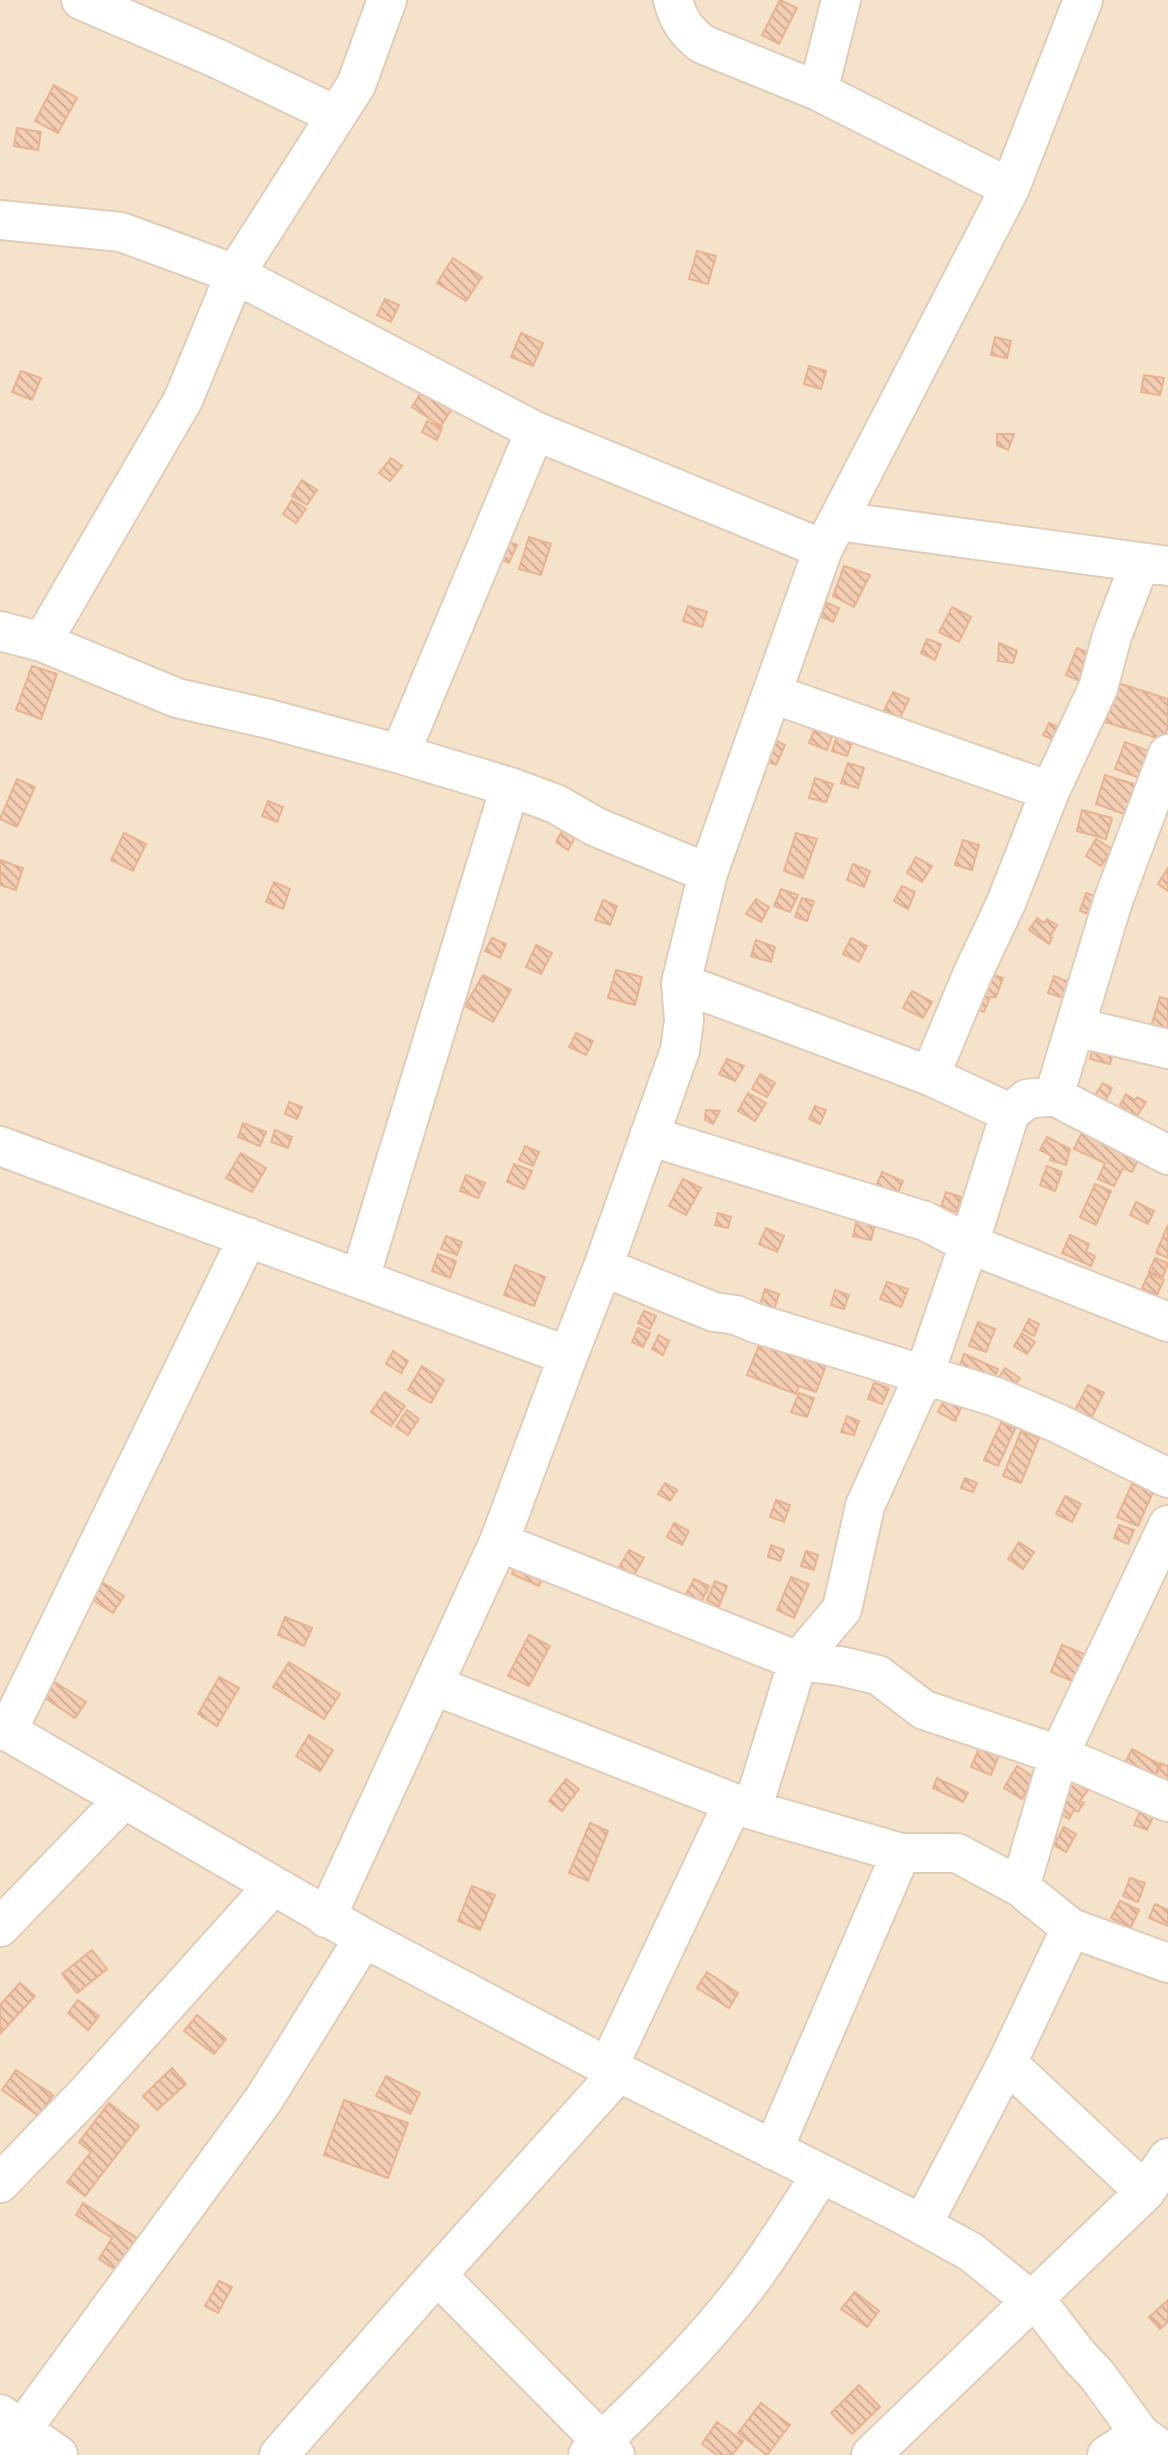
<svg xmlns="http://www.w3.org/2000/svg" width="1168" height="2455" viewBox="0 0 1168 2455" font-family="'Open Sans',sans-serif">
<style>
.residential{fill:#f5e2cb}
.building{fill:url(#building-back-hatch);stroke:#e7b393;stroke-width:2}
.lines{fill:none;stroke-linecap:round;stroke-linejoin:round}
.minor-casing{stroke:#e1ccb9;stroke-width:42}
.minor{stroke:#fff;stroke-width:38}
</style>
<defs>
<pattern id="building-back-hatch" width="6" height="6" patternUnits="userSpaceOnUse" patternTransform="scale(1.75)"><rect width="6" height="6" fill="#f4cdb3"/><path d="M-1 5l2 2M0 0l6 6M5-1l2 2" fill="none" stroke="#caa993"/></pattern>
</defs>
<rect width="100%" height="100%" fill="#fdf1dd"/>
<path class="residential" d="M0,0H1168V2455H0Z"/>
<path class="building" d="M780,0L797,8L779,44L762,35Z
M54,85L77,98L58,133L35,121Z
M17,128L41,132L38,150L14,146Z
M697,251L716,256L708,284L689,279Z
M453,258L482,277L466,301L437,283Z
M385,299L399,305L391,322L377,315Z
M521,333L543,343L533,366L511,357Z
M995,337L1011,341L1007,358L991,355Z
M809,366L826,371L821,389L804,384Z
M21,371L41,378L32,400L12,392Z
M1144,375L1164,378L1160,395L1141,392Z
M422,391L451,410L441,426L412,407Z
M427,421L442,428L437,440L422,432Z
M997,434H1014L1008,450L997,445Z
M391,458L402,466L390,481L379,473Z
M302,480L317,490L307,505L292,496Z
M292,500L306,509L296,523L283,514Z
M529,537L551,544L541,575L519,569Z
M502,539L517,545L509,563L495,557Z
M844,566L870,575L854,607L833,596Z
M827,603L839,608L833,622L820,616Z
M688,606L707,612L702,627L683,621Z
M952,607L971,617L959,642L939,632Z
M927,639L941,644L935,660L921,653Z
M999,643L1017,651L1013,663L998,661Z
M1077,648L1094,655L1082,682L1066,675Z
M32,666L57,674L41,719L16,710Z
M1115,682L1168,699V726L1164,740L1102,721Z
M893,692L909,699L900,718L884,710Z
M1049,723L1064,730L1058,742L1043,735Z
M817,724L834,731L827,750L809,743Z
M838,731L854,737L847,756L832,751Z
M770,738L785,745L776,765L760,758Z
M1125,742L1154,753L1145,780L1115,769Z
M848,763L864,768L858,788L841,783Z
M1105,775L1142,787L1132,817L1096,804Z
M815,778L833,784L826,802L809,798Z
M17,779L35,787L17,827L0,819Z
M268,801L283,807L277,822L262,816Z
M1082,810L1112,818L1106,839L1077,831Z
M565,826L577,834L568,850L556,842Z
M124,833L146,844L133,871L111,860Z
M796,833L817,839L803,878L784,871Z
M1096,839L1112,849L1101,866L1086,856Z
M963,840L979,845L972,870L955,865Z
M916,857L932,866L922,882L907,873Z
M0,860L23,868L16,890L0,885Z
M853,864L870,871L864,887L847,880Z
M1168,868V891L1158,884Z
M274,882L290,889L283,909L266,902Z
M902,886L915,892L908,909L894,901Z
M781,889L798,895L790,912L774,906Z
M1086,893L1106,900L1099,918L1080,911Z
M802,898L814,901L807,921L795,917Z
M756,899L769,907L761,922L746,914Z
M603,900L617,906L610,925L595,920Z
M1037,918L1044,923L1047,919L1057,925L1050,937L1052,938L1049,944L1029,930Z
M492,938L506,944L500,958L485,951Z
M851,938L867,946L859,962L843,954Z
M756,940L775,947L771,962L751,956Z
M536,945L552,953L541,974L526,967Z
M616,970L642,977L635,1005L608,998Z
M981,971L1003,978L996,997H990L984,1012L968,1007Z
M483,975L511,990L493,1022L465,1006Z
M1054,976L1076,985L1071,1000L1048,993Z
M912,991L932,1002L923,1018L903,1008Z
M1160,997L1168,999V1036L1150,1030Z
M576,1033L593,1041L586,1055L569,1047Z
M1095,1040L1115,1046L1110,1064L1090,1059Z
M727,1059L744,1066L735,1081L719,1074Z
M760,1074L775,1083L767,1097L752,1089Z
M1103,1083L1112,1088L1105,1101L1095,1095Z
M748,1093L766,1103L755,1121L738,1111Z
M1126,1094L1135,1100L1137,1097L1146,1102L1134,1120L1124,1112L1126,1109L1120,1105Z
M289,1102L302,1107L297,1119L285,1114Z
M815,1106L826,1110L820,1124L809,1119Z
M706,1110L720,1111L713,1124L705,1120Z
M243,1123L266,1132L260,1146L238,1137Z
M275,1130L292,1137L288,1148L271,1142Z
M1082,1132L1139,1158L1132,1172L1123,1168L1114,1186L1098,1179L1105,1163L1074,1149Z
M1047,1137L1070,1149L1066,1165L1050,1160L1052,1156L1040,1150Z
M525,1146L539,1152L533,1166L519,1160Z
M241,1153L266,1168L252,1192L226,1178Z
M514,1164L532,1171L524,1189L507,1182Z
M1047,1166L1062,1172L1055,1191L1040,1185Z
M882,1172L903,1181L895,1200L874,1191Z
M466,1175L485,1183L478,1198L460,1191Z
M683,1179L701,1188L686,1215L669,1206Z
M1095,1184L1111,1191L1096,1225L1080,1217Z
M946,1192L961,1197L957,1212L941,1207Z
M1136,1202L1154,1211L1148,1224L1130,1215Z
M718,1213L731,1217L728,1228L715,1225Z
M857,1220L875,1224L871,1240L853,1236Z
M1168,1225V1258L1156,1253Z
M766,1228L784,1236L777,1252L759,1244Z
M1070,1235L1089,1244L1086,1252L1095,1256L1091,1266L1062,1253Z
M446,1236L462,1242L457,1255L441,1249Z
M438,1254L456,1261L450,1278L432,1271Z
M1155,1258L1168,1263L1163,1277L1149,1271Z
M515,1265L545,1277L534,1306L504,1295Z
M1149,1273L1164,1280L1157,1295L1142,1288Z
M887,1282L908,1289L901,1307L880,1299Z
M765,1289L779,1294L774,1310L760,1305Z
M835,1290L849,1295L844,1309L831,1305Z
M644,1311L656,1316L650,1329L638,1323Z
M1029,1319L1039,1324L1034,1336L1023,1330Z
M978,1322L995,1329L986,1352L969,1346Z
M638,1328L650,1333L643,1347L632,1342Z
M1022,1333L1035,1342L1027,1354L1014,1346Z
M659,1335L669,1341L663,1355L652,1349Z
M762,1338L827,1363L816,1392L799,1386L796,1394L747,1375Z
M393,1351L408,1361L401,1373L386,1364Z
M964,1354L998,1369L992,1385L958,1370Z
M422,1366L444,1380L431,1403L408,1390Z
M1005,1368L1020,1378L1010,1392L996,1382Z
M874,1383L889,1388L882,1404L868,1399Z
M1088,1385L1104,1393L1088,1424L1072,1416Z
M385,1392L405,1406L391,1426L371,1412Z
M799,1393L814,1398L807,1417L791,1412Z
M945,1398L962,1406L955,1421L938,1412Z
M407,1410L419,1419L408,1435L396,1427Z
M847,1416L859,1421L854,1435L841,1432Z
M1001,1423L1015,1429L998,1466L984,1460Z
M1021,1431L1039,1438L1021,1483L1003,1476Z
M965,1478L977,1483L973,1492L961,1488Z
M665,1483L677,1490L670,1501L658,1494Z
M1132,1484L1139,1487L1140,1484L1154,1490L1138,1526L1117,1517Z
M1065,1496L1081,1504L1072,1522L1056,1514Z
M776,1500L790,1505L784,1522L770,1517Z
M674,1523L689,1531L682,1545L667,1537Z
M1119,1525L1134,1530L1128,1544L1114,1538Z
M1019,1542L1034,1552L1023,1569L1008,1559Z
M771,1545L784,1550L780,1561L768,1557Z
M629,1550L644,1558L630,1582L615,1574Z
M806,1551L818,1555L814,1570L801,1566Z
M520,1555L547,1567L539,1586L512,1574Z
M94,1577L124,1596L113,1613L83,1594Z
M791,1577L809,1584L794,1618L777,1610Z
M694,1579L709,1586L701,1603L685,1596Z
M715,1581L727,1586L719,1606L707,1600Z
M285,1617L312,1628L304,1646L278,1635Z
M529,1635L550,1646L529,1686L508,1676Z
M1062,1645L1089,1656L1077,1683L1051,1672Z
M289,1662L340,1694L324,1719L273,1687Z
M36,1670L86,1702L75,1718L26,1685Z
M219,1677L239,1688L217,1726L198,1714Z
M309,1735L333,1750L320,1771L296,1756Z
M983,1739L1002,1747L991,1775L971,1767Z
M1132,1749L1161,1765L1152,1780L1124,1765Z
M1160,1763L1168,1766V1784L1154,1778Z
M1017,1766L1034,1777L1022,1799L1004,1788Z
M1064,1777L1088,1790L1080,1801L1084,1803L1078,1812L1074,1810L1069,1819L1046,1804Z
M937,1778L968,1793L963,1802L933,1788Z
M566,1779L579,1789L562,1811L549,1801Z
M1144,1803L1154,1815L1147,1830L1134,1825Z
M590,1823L608,1831L588,1881L569,1873Z
M1064,1827L1076,1834L1066,1852L1054,1845Z
M1130,1878L1145,1883L1138,1902L1123,1896Z
M472,1886L495,1895L480,1930L458,1921Z
M1120,1901L1139,1910L1131,1927L1111,1918Z
M1155,1904L1168,1910V1926L1149,1918Z
M92,1950L107,1969L77,1993L62,1974Z
M707,1972L738,1993L729,2008L697,1988Z
M20,1983L35,1996L0,2034V2005Z
M78,2000L99,2016L88,2030L68,2013Z
M197,2015L226,2039L214,2054L184,2031Z
M172,2068L186,2084L157,2110L143,2096Z
M16,2070L53,2095L39,2116L2,2090Z
M386,2076L420,2093L410,2114L376,2096Z
M344,2100L408,2123L388,2178L324,2155Z
M109,2103L139,2126L85,2196L67,2182L91,2152L79,2142Z
M83,2203L137,2238L116,2270L99,2259L112,2238L76,2215Z
M219,2281L232,2287L218,2313L205,2306Z
M855,2292L879,2311L867,2327L841,2309Z
M1168,2300V2322L1160,2329L1149,2317Z
M859,2385L880,2407L852,2434L831,2413Z
M761,2403L790,2425L767,2455L738,2433Z
M717,2422L743,2441L732,2455H717L702,2444Z"/>
<g class="lines">
<g class="minor-casing">
<path id="minor" d="M81,0L216,58L335,115
M673,0C678,20 686,31 702,44L818,91L1010,188
M818,91L841,0
M0,220L121,232L235,274L535,431L823,549
M838,521L1168,566
M0,631L42,642L177,698L269,719L400,754L510,787L556,804L596,827L708,873
M42,642L183,400L235,274L356,85L387,0
M773,694L1050,791
M400,754L535,431
M681,983L930,1076L1010,1113L1027,1099L1054,1096L1168,1155
M1076,1027L1168,1049
M930,1076L972,975L1006,903L1050,791L1098,688L1112,636L1140,563
M1054,1096L1113,901L1168,754
M649,1136L925,1221L969,1244L1168,1322
M0,1146L568,1356
M603,1267L714,1312L736,1315L755,1323L996,1397L1057,1423L1168,1478
M360,1278L510,787
M499,1542L798,1661L840,1666L878,1675L924,1710L1059,1755L1168,1802
M433,1685L752,1810L901,1853H957L1020,1887L1071,1928L1168,1963
M0,1727L364,1938L608,2067L902,2214L971,2252L1018,2290L1035,2299L1079,2356L1097,2375L1140,2434L1168,2454
M7,1732L248,1237
M752,1810L798,1661L842,1609L865,1506L924,1375L969,1244L1010,1113
M1020,1887L1059,1755L1168,1525
M326,1918L499,1542L568,1356L603,1267L680,1050L684,1020L681,983L708,873L823,549L1010,188L1083,0
M0,1927L123,1800
M1007,2063L1145,2192
M608,2067L733,1803
M773,2150L901,1853
M0,2183L87,2093L272,1887
M922,2225L1007,2063L1071,1928
M437,2275L615,2455
M0,2414L58,2455
M3,2455L264,2099L364,1938
M279,2455L437,2275L619,2072
M588,2455C647,2398 708,2340 756,2273C779,2241 800,2207 821,2174
M871,2455L1145,2192L1168,2158
M1107,2455L1140,2434"/>
</g>
<use href="#minor" class="minor"/>
</g>
</svg>
